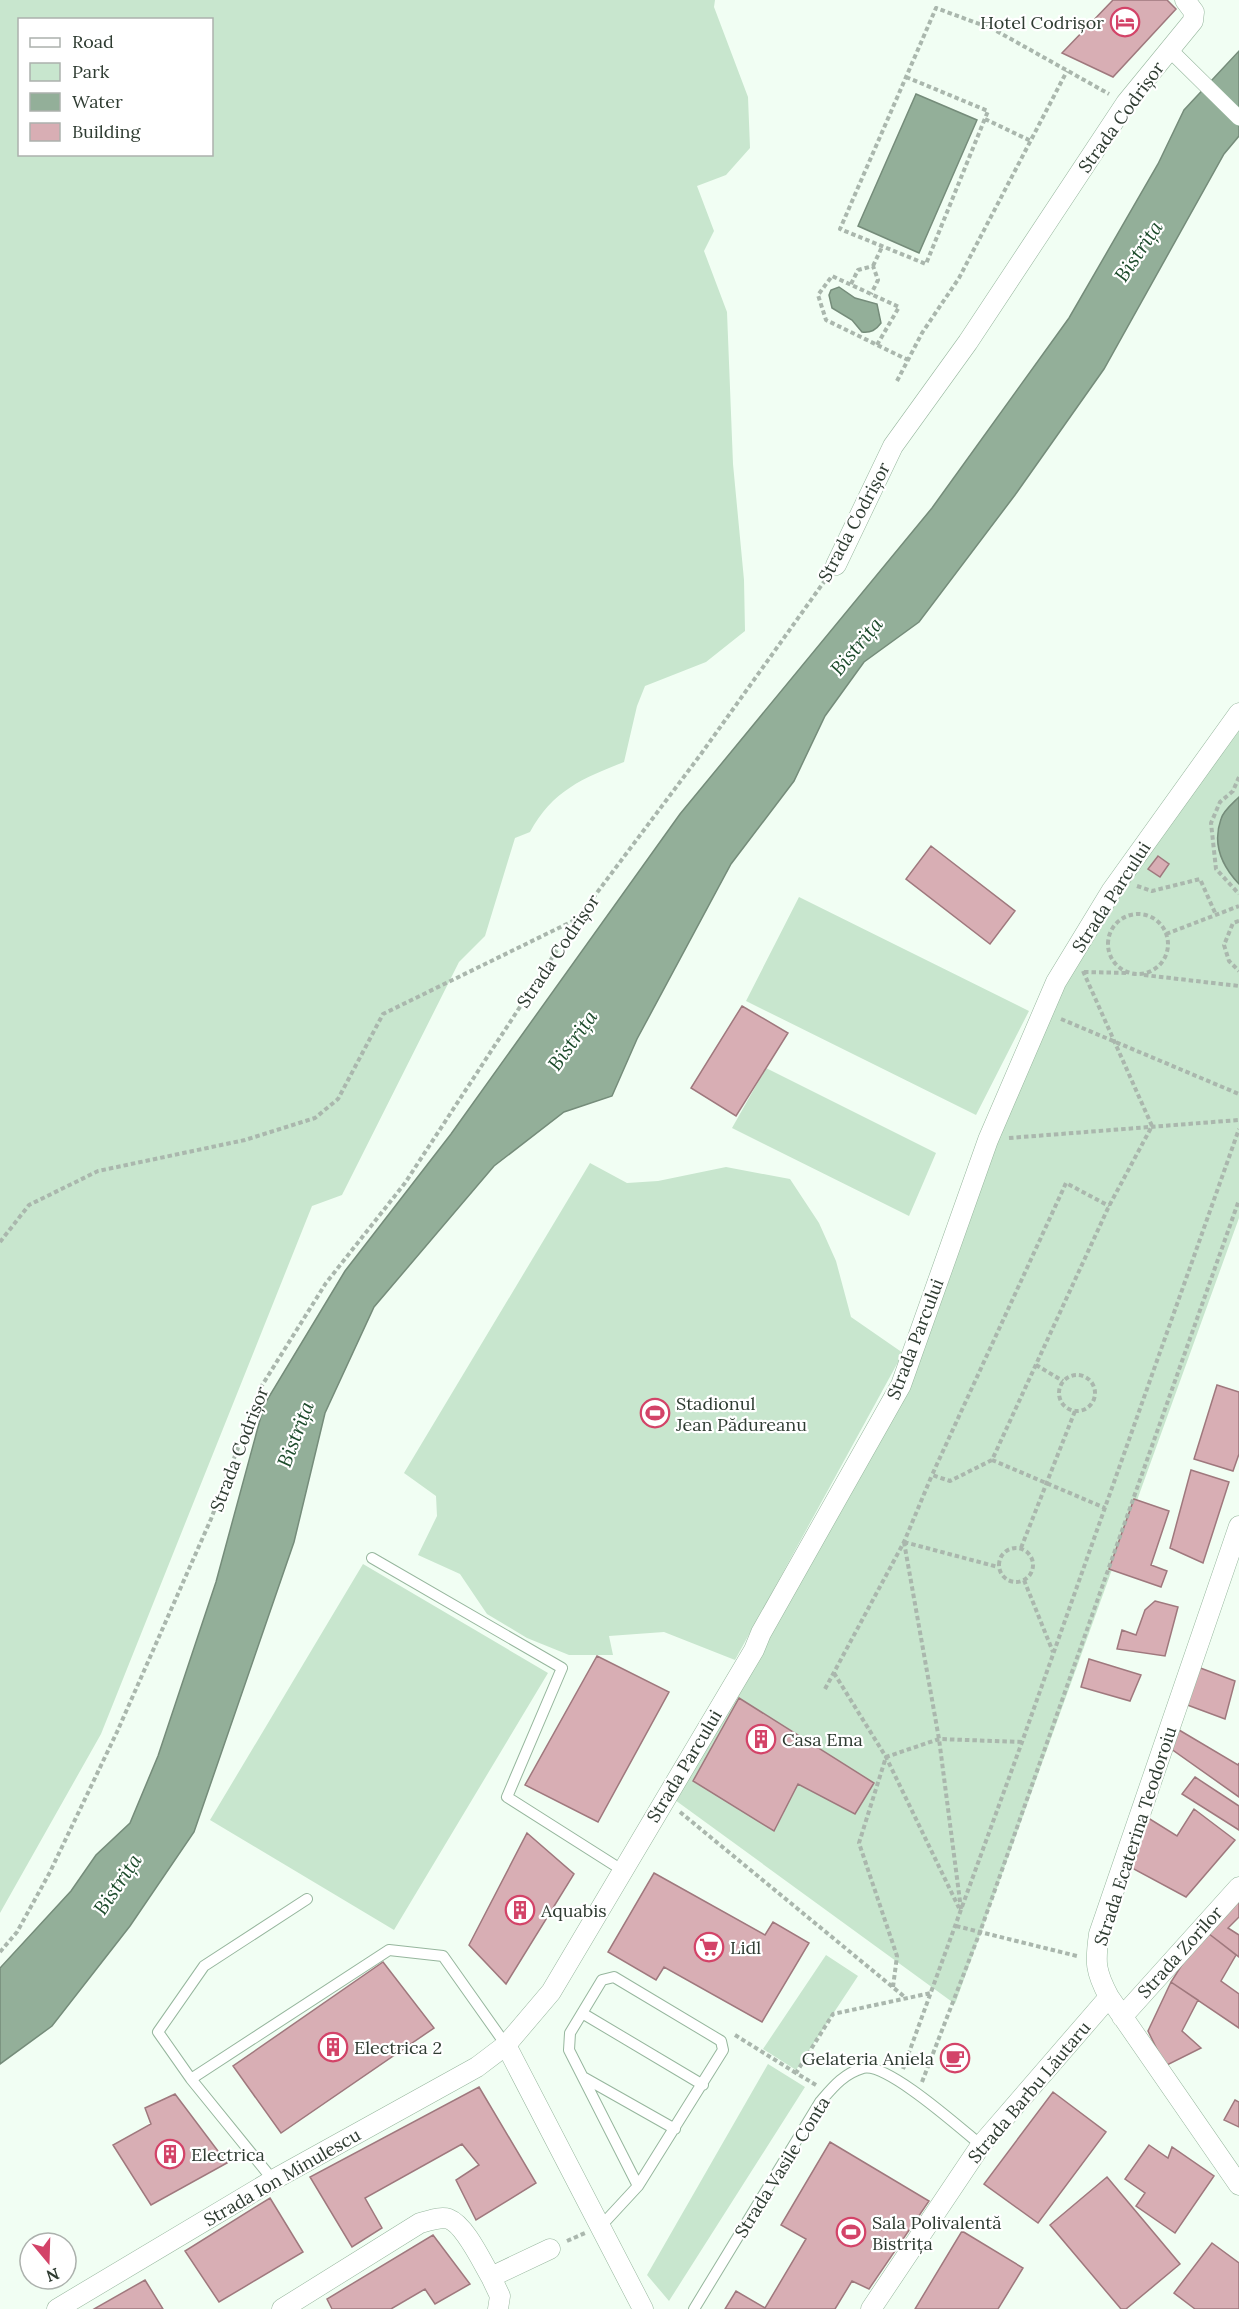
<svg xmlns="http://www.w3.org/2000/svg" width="1239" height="2309" viewBox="0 0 1239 2309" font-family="Lora,serif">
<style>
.green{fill:#c8e6ce;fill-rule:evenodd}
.water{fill:#93af99;stroke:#758c7a;stroke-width:1.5}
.building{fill:#d8aeb4;stroke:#9f787d;stroke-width:1.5}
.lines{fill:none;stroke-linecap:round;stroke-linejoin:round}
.service-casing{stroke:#96b69d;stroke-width:12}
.pedestrian-casing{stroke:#96b69d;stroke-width:16}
.minor-casing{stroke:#96b69d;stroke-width:21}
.path{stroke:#aab7ad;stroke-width:4;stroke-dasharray:4.5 3;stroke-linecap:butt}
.service{stroke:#fff;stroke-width:10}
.pedestrian{stroke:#fff;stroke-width:15}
.minor{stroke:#fff;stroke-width:20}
.labels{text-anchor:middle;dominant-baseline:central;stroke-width:4.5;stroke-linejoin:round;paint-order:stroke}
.poi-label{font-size:18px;fill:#2f3c32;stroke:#fff;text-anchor:start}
.street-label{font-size:18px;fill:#2f3c32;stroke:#fff}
.water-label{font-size:20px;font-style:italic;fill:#1c4b2b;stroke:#fff}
</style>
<rect width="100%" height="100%" fill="#f1fef3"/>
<path class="green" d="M0,0H715L714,7L748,97L750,148L726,175L697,186L714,231L704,251L727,312L733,464L744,580L745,631L706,662L645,686L637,706L624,762C583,778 552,791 530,832L515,838L485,936L459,962L342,1195L312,1206L101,1734L0,1913ZM20,20H212V154H20Z
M1239,728V1218L955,2004L675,1800L901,1385L1056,982Z
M799,897L1029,1011L976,1115L746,1001Z
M766,1068L936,1153L909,1216L732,1128Z
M590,1163L627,1183L658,1181L726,1167L790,1179L819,1223L836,1261L851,1317L903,1353L735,1660L664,1632L609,1636L613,1655H569L527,1638L487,1614L460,1574L418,1555L437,1516L436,1496L404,1473Z
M363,1564L548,1673L394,1930L210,1820Z
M826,1955L858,1976L796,2070L763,2049Z
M768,2064L805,2087L669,2301L647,2275Z"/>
<path class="water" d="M1239,51V136L1224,154L1104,369L1015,495L919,622L864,662L825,716L794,781L731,864L637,1039L612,1096L564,1112L494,1166L374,1307L325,1413L294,1542L194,1832L130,1926L52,2026L0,2064V1968L71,1891L96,1855L130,1823L158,1756L216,1582L264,1405L345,1271L451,1134L680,814L932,508L1069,318L1158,164L1184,110Z
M916,94L977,120L919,253L858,226Z
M839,287L855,298L877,304L881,323C876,330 871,333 862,332L852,320L832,308L829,295L831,290Z
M1239,797V884C1222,866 1212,844 1221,819C1223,811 1233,803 1239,797Z"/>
<path class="building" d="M1113,0H1167L1176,9L1113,77L1062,53Z
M931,846L1015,911L990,944L906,879Z
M1158,856L1169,864L1160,877L1148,869Z
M742,1006L788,1033L736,1116L691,1088Z
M1217,1385L1239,1392V1454L1233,1471L1194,1459Z
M1191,1470L1229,1482L1203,1563L1170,1548Z
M1134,1499L1169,1511L1151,1565L1167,1571L1161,1587L1109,1569Z
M1155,1601L1178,1607L1165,1656L1117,1649L1122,1630L1136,1635L1145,1610Z
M597,1656L669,1692L598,1822L525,1785Z
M1089,1659L1141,1675L1130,1701L1081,1687Z
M1195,1666L1235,1681L1225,1719L1182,1703Z
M739,1698L874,1783L855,1814L798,1784L774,1831L693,1781Z
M1174,1727L1238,1765L1239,1763V1797L1167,1746Z
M1195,1777L1239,1806V1830L1182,1794Z
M1194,1809L1235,1840L1186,1897L1130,1867L1145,1816L1177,1836Z
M527,1833L574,1874L506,1984L469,1945Z
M654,1873L765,1935L773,1922L809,1943L762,2022L664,1967L656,1980L608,1952Z
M1239,1893V1917L1228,1928L1239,1935V1957L1204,1930Z
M1204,1930L1236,1955L1221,1981L1239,1994V2028L1171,1982Z
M383,1962L434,2028L281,2133L233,2066Z
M1171,1982L1198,2000L1182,2031L1201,2048L1165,2066L1148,2031Z
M479,2087L536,2183L476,2220L456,2180L479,2165L462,2144L365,2198L382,2228L352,2247L310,2177Z
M1053,2092L1106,2132L1038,2223L984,2184Z
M175,2094L227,2163L151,2205L113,2145L151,2124L145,2108Z
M1235,2100L1239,2102V2127L1224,2120Z
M830,2142L929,2201L869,2289L852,2281L835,2309H725L736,2291L765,2308L806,2239L781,2225Z
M1149,2145L1168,2158L1172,2147L1214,2176L1175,2233L1136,2206L1145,2193L1125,2179Z
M1107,2177L1180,2264L1126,2309H1121L1050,2225Z
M270,2198L303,2252L219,2302L185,2251Z
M962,2231L1023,2268L998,2309H915Z
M433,2235L470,2284L435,2304L425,2289L391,2309H332L327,2299Z
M1212,2243L1239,2263V2309H1195L1174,2293Z
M145,2280L163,2309H94Z"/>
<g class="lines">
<g class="service-casing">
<path id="service" d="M372,1558L562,1668L507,1797L622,1870
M582,2013L703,2085
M583,2077L675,2129
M191,2079L158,2032L204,1966L307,1899
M273,2180L191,2079L389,1950L443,1956L506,2045
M601,2226L638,2186L723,2050L721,2041L614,1977L602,1980L570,2033L569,2050L638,2186
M694,2309L820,2102C833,2087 843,2074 863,2068C887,2062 961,2129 981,2145"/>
</g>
<g class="pedestrian-casing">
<path id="pedestrian" d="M1170,50L1239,118"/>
</g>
<g class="minor-casing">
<path id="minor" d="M836,565L893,446L968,342L1126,103L1193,21L1194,12L1185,0
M1239,1526L1099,1934C1095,1962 1095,1971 1109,1997L1239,2185
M1122,2017L1239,1887
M506,2045L643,2309
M491,2277L500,2296L498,2309
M57,2309L273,2180L477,2067L506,2045L551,1992L754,1650L761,1633L901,1385L988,1140L1056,982L1112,890L1239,713
M282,2309L420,2223C429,2221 440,2216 449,2219C465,2225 482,2262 491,2277L550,2249
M871,2309L981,2145L1109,1997"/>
</g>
<path class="path" d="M906,77L988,111L926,264L840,229L936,8L993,29L1109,94
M985,119L1031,141
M873,266L882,247
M851,284L858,270L873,266L878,280L871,294
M877,345L899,307L832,276L818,295L826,320L908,360
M897,381L922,333L959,278L1067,71
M1239,777L1233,791L1220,802L1211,823L1216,869L1239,894
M1137,886L1152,891L1200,879L1216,915
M1108 944a30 30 0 1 1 60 0a30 30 0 1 1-60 0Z
M1239,921L1233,923L1224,945L1229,961L1239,971
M1166,934L1239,906
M1083,971L1152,1126L1109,1206L992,1460L1105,1508
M1084,972L1128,973
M1144,975L1239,986
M1061,1019L1239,1094
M1009,1138L1239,1120
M0,1242L29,1205L98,1171L245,1140L315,1118L338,1099L383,1014L577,919
M1036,1365L1063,1381
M1059 1393a18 18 0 1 1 36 0a18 18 0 1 1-36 0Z
M992,1460L950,1481L932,1475L1066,1183L1109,1206
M904,1542L939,1739L961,1909
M904,1542L998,1567
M999 1565a17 17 0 1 1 34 0a17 17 0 1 1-34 0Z
M1021,1548L1075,1411
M1024,1580L1053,1652
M834,1673L886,1757L959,1908
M825,1689L904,1542L932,1475
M680,1812L906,1998
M956,1926L1077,1956
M0,1952L17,1932L50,1872L117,1732L211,1519L261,1387L326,1283L405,1183L578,918L701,754L826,579
M893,1987L897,1956L859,1843L886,1757L939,1739L1022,1742
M735,2035L796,2073
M903,2069L1022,1742L1239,1129
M922,2082L980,1932L1239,1200
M816,2085L796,2073L833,2014L931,1993
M567,2241L585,2233"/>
<use href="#service" class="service"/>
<use href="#pedestrian" class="pedestrian"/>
<use href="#minor" class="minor"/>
</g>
<defs>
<g id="hotel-ring" transform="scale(1.5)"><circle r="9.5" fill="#fff" stroke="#d34368" stroke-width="1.5"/><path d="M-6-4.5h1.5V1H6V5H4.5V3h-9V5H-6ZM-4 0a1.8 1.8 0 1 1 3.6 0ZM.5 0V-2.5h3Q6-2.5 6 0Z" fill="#d34368"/></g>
<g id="stadium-ring" transform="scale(1.5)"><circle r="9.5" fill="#fff" stroke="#d34368" stroke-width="1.5"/><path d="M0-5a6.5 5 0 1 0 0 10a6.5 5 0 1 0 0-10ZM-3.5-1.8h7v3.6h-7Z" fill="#d34368"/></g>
<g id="building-ring" transform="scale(1.5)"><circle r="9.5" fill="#fff" stroke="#d34368" stroke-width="1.5"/><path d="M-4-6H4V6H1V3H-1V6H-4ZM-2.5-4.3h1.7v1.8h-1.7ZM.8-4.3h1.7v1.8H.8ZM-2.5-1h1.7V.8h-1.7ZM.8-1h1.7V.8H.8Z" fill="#d34368"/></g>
<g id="supermarket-ring" transform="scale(1.5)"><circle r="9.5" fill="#fff" stroke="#d34368" stroke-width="1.5"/><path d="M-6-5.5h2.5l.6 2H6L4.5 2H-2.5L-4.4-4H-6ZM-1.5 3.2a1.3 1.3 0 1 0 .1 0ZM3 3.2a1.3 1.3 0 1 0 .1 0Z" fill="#d34368"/></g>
<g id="cafe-ring" transform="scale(1.5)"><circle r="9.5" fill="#fff" stroke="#d34368" stroke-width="1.5"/><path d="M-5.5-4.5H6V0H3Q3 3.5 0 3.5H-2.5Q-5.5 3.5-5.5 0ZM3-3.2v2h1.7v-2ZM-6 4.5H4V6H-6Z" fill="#d34368"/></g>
</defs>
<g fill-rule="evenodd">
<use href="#hotel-ring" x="1125" y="22"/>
<use href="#stadium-ring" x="655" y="1413"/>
<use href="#building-ring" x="761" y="1739"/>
<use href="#building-ring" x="520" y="1910"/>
<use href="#supermarket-ring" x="709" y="1947"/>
<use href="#building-ring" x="333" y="2047"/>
<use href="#cafe-ring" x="955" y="2058"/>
<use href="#building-ring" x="170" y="2154"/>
<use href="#stadium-ring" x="851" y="2232"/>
</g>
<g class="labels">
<g class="poi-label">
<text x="1104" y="22" text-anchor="end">Hotel Codrișor</text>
<text x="676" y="1403">Stadionul<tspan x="676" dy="21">Jean Pădureanu</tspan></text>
<text x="782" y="1739">Casa Ema</text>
<text x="541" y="1910">Aquabis</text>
<text x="730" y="1947">Lidl</text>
<text x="354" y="2047">Electrica 2</text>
<text x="934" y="2058" text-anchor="end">Gelateria Aniela</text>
<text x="191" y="2154">Electrica</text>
<text x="872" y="2222">Sala Polivalentă<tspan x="872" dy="21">Bistrița</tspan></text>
</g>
<g class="street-label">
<text transform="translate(1121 117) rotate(-54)">Strada Codrișor</text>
<text transform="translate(854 522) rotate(-62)">Strada Codrișor</text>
<text transform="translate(1111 897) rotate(-57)">Strada Parcului</text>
<text transform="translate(558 951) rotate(-56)">Strada Codrișor</text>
<text transform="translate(915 1339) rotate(-69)">Strada Parcului</text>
<text transform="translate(239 1449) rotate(-69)">Strada Codrișor</text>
<text transform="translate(684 1766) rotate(-59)">Strada Parcului</text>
<text transform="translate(1135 1836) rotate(-72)">Strada Ecaterina Teodoroiu</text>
<text transform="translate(1180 1952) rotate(-48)">Strada Zorilor</text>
<text transform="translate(1029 2092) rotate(-50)">Strada Barbu Lăutaru</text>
<text transform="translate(782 2167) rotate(-58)">Strada Vasile Conta</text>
<text transform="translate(282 2177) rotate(-30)">Strada Ion Minulescu</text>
</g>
<g class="water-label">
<text transform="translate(1138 251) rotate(-56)">Bistrița</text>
<text transform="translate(856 646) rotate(-50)">Bistrița</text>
<text transform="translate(572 1040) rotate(-54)">Bistrița</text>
<text transform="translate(295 1434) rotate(-69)">Bistrița</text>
<text transform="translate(117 1884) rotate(-56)">Bistrița</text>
</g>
</g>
<rect x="18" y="18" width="195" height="138" fill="#ffffff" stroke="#acb1ad" stroke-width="1.5"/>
<rect x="30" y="38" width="30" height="9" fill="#ffffff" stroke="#acb1ad" stroke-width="1.5"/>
<text x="72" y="48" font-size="18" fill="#2f3c32">Road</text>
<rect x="30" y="63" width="30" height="18" fill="#c8e6ce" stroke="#acb1ad" stroke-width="1.5"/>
<text x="72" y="78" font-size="18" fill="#2f3c32">Park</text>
<rect x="30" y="93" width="30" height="18" fill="#93af99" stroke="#acb1ad" stroke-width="1.5"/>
<text x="72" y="108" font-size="18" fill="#2f3c32">Water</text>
<rect x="30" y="123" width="30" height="18" fill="#d8aeb4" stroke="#acb1ad" stroke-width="1.5"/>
<text x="72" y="138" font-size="18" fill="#2f3c32">Building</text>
<g transform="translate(48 2261) rotate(161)"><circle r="28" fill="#ffffff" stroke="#acb1ad" stroke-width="1.5"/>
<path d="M0-4.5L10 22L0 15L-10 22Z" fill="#d34368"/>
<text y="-9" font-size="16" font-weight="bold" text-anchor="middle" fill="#2f3c32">N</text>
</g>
</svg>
